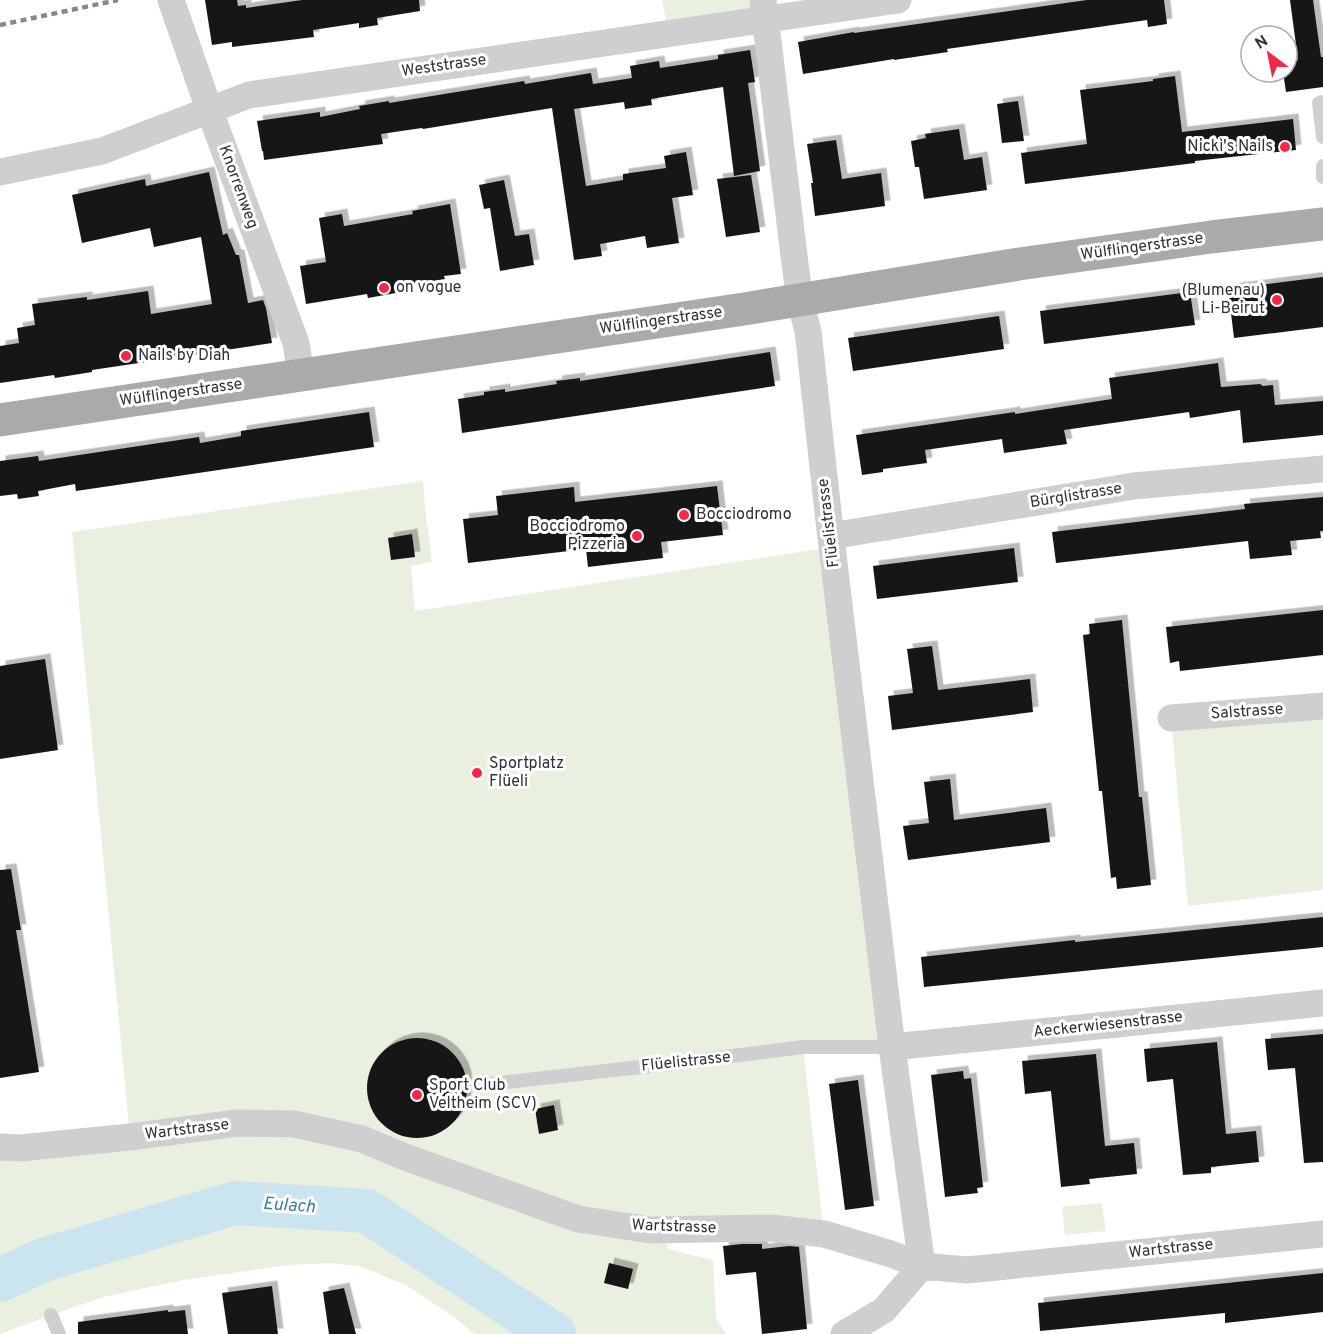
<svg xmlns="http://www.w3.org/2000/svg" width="1323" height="1334" viewBox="0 0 1323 1334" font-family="Overpass,sans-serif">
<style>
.green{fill:#e9f0df}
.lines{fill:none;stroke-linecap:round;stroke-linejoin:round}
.river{stroke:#cbe5f0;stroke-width:44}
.building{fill:#191919;filter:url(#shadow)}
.service{stroke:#cfcfcf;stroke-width:14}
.minor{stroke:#cfcfcf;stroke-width:27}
.primary{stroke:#aaa;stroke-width:33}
.rail{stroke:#878787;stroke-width:4.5;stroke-dasharray:6 4.5;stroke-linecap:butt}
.poi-dot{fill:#f62746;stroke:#fff;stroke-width:2}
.labels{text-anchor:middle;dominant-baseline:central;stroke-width:6;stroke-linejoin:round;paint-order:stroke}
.street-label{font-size:16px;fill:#323232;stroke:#fff}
.poi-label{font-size:16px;fill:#323232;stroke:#fff;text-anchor:start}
.water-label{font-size:18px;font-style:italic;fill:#367e9e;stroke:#fff}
</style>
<defs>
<filter id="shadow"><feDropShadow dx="5.5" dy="-5.5" stdDeviation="0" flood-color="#0004"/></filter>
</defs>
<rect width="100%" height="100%" fill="#fff"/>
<path class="green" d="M662,0H758L749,10L666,21Z
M423,481L425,508L432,562L411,566L415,611L832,547L892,1047L803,1048L824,1234L651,1230L294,1124L130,1137L72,532Z
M1323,706V890L1188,906L1171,718Z
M291,1132L668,1238L667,1249L713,1260L716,1318L726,1334H474L457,1319L406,1285L359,1266L330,1263L288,1265L183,1280L104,1297L51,1315L0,1334V1147Z
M1102,1203L1106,1231L1065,1235L1062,1207Z"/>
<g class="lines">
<path class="river" d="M0,1280L43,1260L235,1203L367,1211L554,1334"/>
</g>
<path class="building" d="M205,0H237L238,6L246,5V8L302,0H419L420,11L377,18L378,25L359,28V23L313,30L314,37L232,47V42L212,45Z
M1087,0H1164L1167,24L1148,27L1147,20L947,49L948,52L894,60V59L803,74L798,42L854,32V33Z
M1290,0H1313L1321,57H1323V87L1286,92L1283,72H1287V62L1298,60Z
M750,50L755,82L748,83L760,171L734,176L723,87L651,99L652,105L625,109L624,102L574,109L586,186L623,180V174L666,168L664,156L686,152L693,195L672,198L679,243L647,248L645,236L600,244L602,256L574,260L552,108L423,129L422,128L381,134L383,144L264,160L263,151H262L257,121L320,112V117L360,109L359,106L389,101V103L524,81L525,84L591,73L593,84L632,78L630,66L659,61L660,68L718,59V55Z
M1175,76L1182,132L1293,119L1296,150L1195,161V163L1025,184L1021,153L1087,144L1080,90L1153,81V79Z
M1018,101L1024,141L1002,143L997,104Z
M959,129L964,160L982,157L987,190L924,199L919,167H915L911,141L926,138L925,134Z
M836,140L842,179L881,173L885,206L815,216L811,183H813L807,144Z
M209,172L223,235L227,233L236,255H239L248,303L263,300L266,308L272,343L92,370V372L55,378L54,375L0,383V346L19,343L17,328L35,325L32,304L87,297V300L148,291L151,314L212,304L201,237L154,247L150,228L82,243L72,195L145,179L146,186Z
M751,175L760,232L726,237L717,179Z
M504,180L515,236L529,234L534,265L500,271L490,208L484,209L479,185Z
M450,204L461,274L444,276L445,279L406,285L407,291L368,298L367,294L306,304L300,266L326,262L319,218L342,214L344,226L413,214L412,211Z
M1323,277V327L1234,338L1228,289Z
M1190,292L1195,325L1044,344L1040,311Z
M999,316L1004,349L853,371L848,338Z
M770,352L775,386L462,433L458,399L484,395V392L505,389V392L557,384L556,381L580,378V381Z
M1218,363L1221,387L1260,384L1263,386L1273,385L1275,405L1323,401V435L1243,443L1240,410L1190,418L1189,412L1064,430L1067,444L1004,453L1002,439L925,450L927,463L883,469V472L862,475L856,435L1015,412V414L1112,399L1109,378Z
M369,412L374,447L76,491L75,484L38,491L39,496L18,499L17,494L0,496V461L38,456L39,461L199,437L200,443L241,436V431Z
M717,486L723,535L661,542L663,558L588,567L586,549L468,563L463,519L498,515L496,496L574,487L575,502Z
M1323,497V531H1320L1321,538L1290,541L1292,555L1250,559L1248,541L1056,563L1052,532L1245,509L1244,504Z
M412,534L415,557L391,560L388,538Z
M1014,548L1018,582L877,599L873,566Z
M1323,610V655L1180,671L1179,661L1170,663L1166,627Z
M1122,620L1139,797H1142L1151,885L1117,889L1116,877L1111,878L1102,791H1099L1083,635L1090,634L1089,624Z
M932,646L938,690L1030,679L1033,712L892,730L888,696L913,693L907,649Z
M45,659L58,750L0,759V666Z
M950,779L954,820L1046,808L1050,842L908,860L903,826L929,823L924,782Z
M11,869L21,930H16L39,1072L0,1078V870Z
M1323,917V947L924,987L921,957L1075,940V942Z
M1323,1034V1162L1304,1163L1295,1068L1268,1070L1265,1039Z
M367 1088a50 50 0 1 1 100 0a50 50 0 1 1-100 0Z
M1217,1042L1226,1134L1256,1131L1259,1162L1211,1167V1173L1183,1175L1173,1079L1147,1082L1144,1049Z
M1096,1054L1105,1146L1134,1143L1137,1174L1089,1179L1090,1184L1061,1187L1051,1091L1025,1094L1022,1061Z
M963,1071L964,1079L971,1078L983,1187L977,1188L978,1193L945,1197L931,1075Z
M858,1080L874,1206L845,1210L829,1084Z
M554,1105L558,1130L539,1134L535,1109Z
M742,1244H762V1249L789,1246L799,1247L807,1329L762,1334L756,1272L726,1275L723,1246Z
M609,1263L633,1269L628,1289L604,1283Z
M1323,1273V1312L1225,1323V1313L1040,1331L1038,1303Z
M272,1286L278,1334H228L222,1293Z
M344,1288L356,1334H329L323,1292Z
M168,1310V1312L185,1310L188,1334H78V1322Z"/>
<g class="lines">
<path class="service" d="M1323,102L1319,103L1323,137
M1323,166V177
M481,1085L685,1062L803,1047H892
M51,1315L59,1334"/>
<path class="minor" d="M171,0L209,109L296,343L301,375
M763,0L795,264L800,300L808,331L829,521L892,1047L922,1266
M0,172L102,151L249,95L898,0
M831,536L1134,486L1323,469
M1171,718L1323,706
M892,1047L1323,1003
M0,1147L20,1148L130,1137L237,1123L294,1124L362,1139L405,1157L578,1219L651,1230L771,1228L824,1234L891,1254L922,1266L967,1270L1323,1234
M844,1334L884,1310L922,1266"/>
<path class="primary" d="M0,420L744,309L1019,264L1211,237L1323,224"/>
<path class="rail" d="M0,25L118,0"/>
</g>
<g class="poi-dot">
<circle cx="1285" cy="147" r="6"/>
<circle cx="384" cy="288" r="6"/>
<circle cx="1277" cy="300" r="6"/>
<circle cx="126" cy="356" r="6"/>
<circle cx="684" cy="515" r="6"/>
<circle cx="637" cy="536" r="6"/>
<circle cx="477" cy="773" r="6"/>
<circle cx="417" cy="1095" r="6"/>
</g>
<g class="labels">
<g class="street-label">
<text transform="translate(444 66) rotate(-8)">Weststrasse</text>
<text transform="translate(238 187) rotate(70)">Knorrenweg</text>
<text transform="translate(1142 247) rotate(-8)">Wülflingerstrasse</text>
<text transform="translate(661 321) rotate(-8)">Wülflingerstrasse</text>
<text transform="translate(181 393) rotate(-8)">Wülflingerstrasse</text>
<text transform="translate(1076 496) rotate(-9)">Bürglistrasse</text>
<text transform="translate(829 523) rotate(-97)">Flüelistrasse</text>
<text transform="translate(1247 712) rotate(-4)">Salstrasse</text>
<text transform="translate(1108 1025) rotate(-6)">Aeckerwiesenstrasse</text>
<text transform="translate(686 1062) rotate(-6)">Flüelistrasse</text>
<text transform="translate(187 1130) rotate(-7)">Wartstrasse</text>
<text transform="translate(674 1227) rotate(2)">Wartstrasse</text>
<text transform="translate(1171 1249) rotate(-6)">Wartstrasse</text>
</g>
<g class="poi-label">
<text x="1273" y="147" text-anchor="end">Nicki's Nails</text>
<text x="396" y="288">on vogue</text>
<text x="1265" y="291" text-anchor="end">(Blumenau)<tspan x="1265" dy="18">Li-Beirut</tspan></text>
<text x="138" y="356">Nails by Diah</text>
<text x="696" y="515">Bocciodromo</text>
<text x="625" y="527" text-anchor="end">Bocciodromo<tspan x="625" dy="18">Pizzeria</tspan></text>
<text x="489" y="764">Sportplatz<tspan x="489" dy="18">Flüeli</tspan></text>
<text x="429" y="1086">Sport Club<tspan x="429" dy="18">Veltheim (SCV)</tspan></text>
</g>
<g class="water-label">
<text transform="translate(289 1206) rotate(4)">Eulach</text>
</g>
</g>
<g transform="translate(1269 54) rotate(328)"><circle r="28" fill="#ffffff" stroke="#adadad" stroke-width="1.5"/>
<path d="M0-4.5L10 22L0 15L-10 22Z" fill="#f62746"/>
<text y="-9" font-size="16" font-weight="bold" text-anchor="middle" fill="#323232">N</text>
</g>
</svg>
